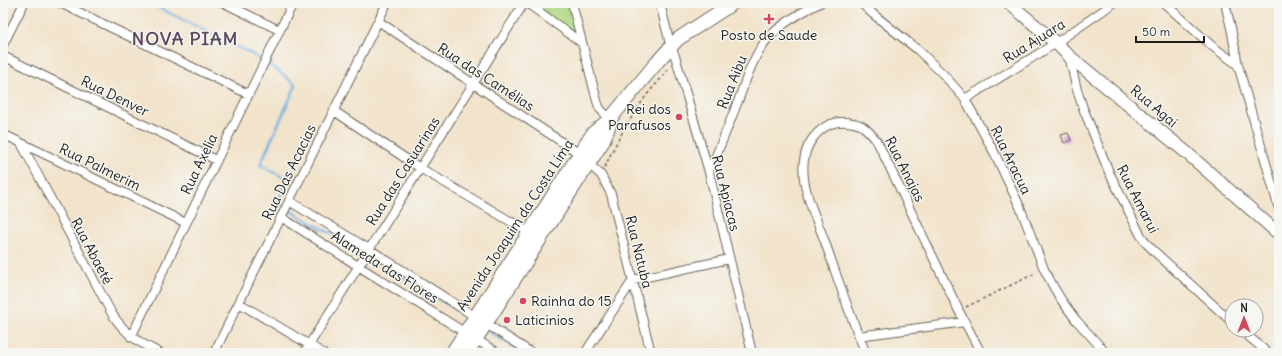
<svg xmlns="http://www.w3.org/2000/svg" width="1282" height="356" viewBox="0 0 1282 356" font-family="Delius,sans-serif">
<style>
.park{fill:url(#park-tufts);stroke:#677a50}
.lines{fill:none;stroke-linecap:round;stroke-linejoin:round}
.stream{stroke:#71b0e4;stroke-width:2.5}
.building{fill:#d7a3e2}
.street-casing{stroke:#676259;stroke-width:10}
.secondary-casing{stroke:#676259;stroke-width:14}
.primary-casing{stroke:#676259;stroke-width:15}
.path{stroke:#676259;stroke-width:1.5;stroke-dasharray:3 3;stroke-linecap:butt}
.street{stroke:#fff;stroke-width:8}
.secondary{stroke:#fff;stroke-width:12}
.primary{stroke:#fff;stroke-width:13}
.poi-dot{fill:#d1495b;stroke:#f6f6f2;stroke-width:1.5}
.labels{text-anchor:middle;dominant-baseline:central;stroke-width:3;stroke-linejoin:round;paint-order:stroke}
.poi-label{font-size:14px;fill:#1c1c1c;stroke:#f6f6f2;text-anchor:start}
.street-label{font-size:14px;fill:#1c1c1c;stroke:#f6f6f2}
.district-label{font-size:18px;font-weight:bold;letter-spacing:1px;fill:#5d4b61;stroke:#f6f6f2}
</style>
<defs>
<pattern id="park-tufts" width="24" height="20" patternUnits="userSpaceOnUse"><rect width="24" height="20" fill="#b2d983"/><path d="M3 7l-1-3M5 7V3M7 7l1-3M15 17l-1-3M17 17v-4M19 17l1-3" fill="none" stroke="#98ba71"/></pattern>
</defs>
<rect width="100%" height="100%" fill="#f6f6f2"/>
<filter id="ink" filterUnits="userSpaceOnUse"><feTurbulence type="fractalNoise" baseFrequency=".025" numOctaves="2"/><feDisplacementMap in="SourceGraphic" scale="8" xChannelSelector="R" yChannelSelector="G"/><feConvolveMatrix kernelMatrix="1 2 1 2 8 2 1 2 1" color-interpolation-filters="sRGB"/></filter>
<filter id="wash" filterUnits="userSpaceOnUse"><feTurbulence type="fractalNoise" baseFrequency=".012" numOctaves="4" result="noise"/><feDisplacementMap in="SourceGraphic" scale="16" xChannelSelector="R" yChannelSelector="G"/><feGaussianBlur stdDeviation="0.9" result="paint"/><feColorMatrix in="noise" values="0 0 0 0 0 0 0 0 0 0 0 0 0 0 0 0 0 1.4 0 .05"/><feComposite in="paint" operator="in"/></filter>
<g filter="url(#wash)">
<rect width="100%" height="100%" fill="#f2e3cb"/>
<path class="park" d="M529,3H572L580,37Z"/>
<g class="lines">
<path class="stream" d="M149,3L248,52L273,67L296,85L260,165L287,179L278,203L299,216L356,247L469,318
M486,330L523,353"/>
</g>
<g id="blocks">
<path class="building" d="M1068,133L1071,140L1064,143L1061,135Z"/>
</g>
</g>
<g filter="url(#ink)">
<use href="#blocks" fill-opacity="0" stroke="#676259" stroke-width="1"/>
<g class="lines">
<g class="street-casing">
<path id="street" d="M60,3L248,94
M224,3L279,30
M527,3L582,43
M572,3L597,101L600,109L610,119
M660,3L669,40L676,59L709,172L752,353
M861,3L873,14L918,50L943,74L965,99L995,154L1020,207L1044,269L1053,286L1062,301L1076,320L1106,353
M1164,3L1212,46L1238,65
M1225,3L1231,28L1238,65L1279,209
M378,21L580,154
M3,45L24,3
M3,56L216,160
M1069,56L1077,90L1083,108L1109,172L1140,234L1146,243L1155,252L1232,322
M965,99L1056,43L1114,3
M334,111L420,168L532,234
M3,134L186,223
M21,143L112,314C126,335 138,342 160,353
M589,164L601,175L611,194L651,353
M709,172C720,147 730,122 740,96C746,79 752,61 762,46C775,27 799,13 820,3
M289,201L369,249L532,353
M281,217L358,266L498,353
M239,303L323,353
M1241,330L1268,353
M858,336L965,322
M131,337L293,3
M214,353L387,3
M304,353L524,3
M585,353L633,280L729,259
M866,353C850,317 838,279 825,242C816,217 800,188 804,160C807,139 824,120 847,122C852,123 857,123 862,126C868,130 874,137 878,143L959,311L981,353"/>
</g>
<g class="secondary-casing">
<path id="secondary" d="M1009,3L1056,43L1069,56L1187,153L1279,234"/>
</g>
<g class="primary-casing">
<path id="primary" d="M452,353L593,133L610,119L658,61L678,39L733,3
M467,353L602,143L608,129L610,119"/>
</g>
<path class="path" d="M605,167C616,141 632,115 649,92C656,84 663,77 669,68
M966,307L1036,273"/>
<use href="#street" class="street"/>
<use href="#secondary" class="secondary"/>
<use href="#primary" class="primary"/>
</g>
</g>
<g class="poi-dot">
<path d="M767 13h4v4h4v4h-4v4h-4v-4h-4v-4h4z"/>
<circle cx="679" cy="117" r="4"/>
<circle cx="523" cy="301" r="4"/>
<circle cx="507" cy="320" r="4"/>
</g>
<g class="labels">
<g class="poi-label">
<text x="769" y="35" text-anchor="middle">Posto de Saude</text>
<text x="671" y="109" text-anchor="end">Rei dos<tspan x="671" dy="16">Parafusos</tspan></text>
<text x="531" y="301">Rainha do 15</text>
<text x="515" y="320">Laticinios</text>
</g>
<g class="street-label">
<text transform="translate(1034 41) rotate(-32)">Rua Ajuara</text>
<text transform="translate(486 77) rotate(33)">Rua das Camélias</text>
<text transform="translate(732 82) rotate(-68)">Rua Aibu</text>
<text transform="translate(115 96) rotate(26)">Rua Denver</text>
<text transform="translate(1154 106) rotate(40)">Rua Agai</text>
<text transform="translate(1011 160) rotate(64)">Rua Aracua</text>
<text transform="translate(199 164) rotate(-64)">Rua Axelia</text>
<text transform="translate(100 167) rotate(26)">Rua Palmerim</text>
<text transform="translate(905 169) rotate(63)">Rua Anajas</text>
<text transform="translate(403 171) rotate(-58)">Rua das Casuarinas</text>
<text transform="translate(289 172) rotate(-64)">Rua Das Acacias</text>
<text transform="translate(726 193) rotate(76)">Rua Apiacas</text>
<text transform="translate(1138 199) rotate(63)">Rua Amarui</text>
<text transform="translate(515 225) rotate(-57)">Avenida Joaquim da Costa Lima</text>
<text transform="translate(92 251) rotate(62)">Rua Abaeté</text>
<text transform="translate(639 252) rotate(76)">Rua Natuba</text>
<text transform="translate(385 267) rotate(32)">Alameda das Flores</text>
</g>
<g class="district-label">
<text x="185" y="38">NOVA PIAM</text>
</g>
</g>
<rect width="1282" height="356" fill="none" stroke="#f6f6f2" stroke-width="16"/>
<g transform="translate(1244 318)"><circle r="19" fill="#f6f6f2" stroke="#9f9f9c"/>
<path d="M0-3L7 15L0 10L-7 15Z" fill="#d1495b"/>
<text y="-6" font-size="11" font-weight="bold" text-anchor="middle" fill="#1c1c1c">N</text>
</g>
<path d="M1136 36v6h68v-6" fill="none" stroke="#1c1c1c" stroke-width="2"/>
<text x="1142" y="36" font-size="12" fill="#1c1c1c" stroke="#f6f6f2" stroke-width="3" paint-order="stroke">50 m</text>
</svg>
